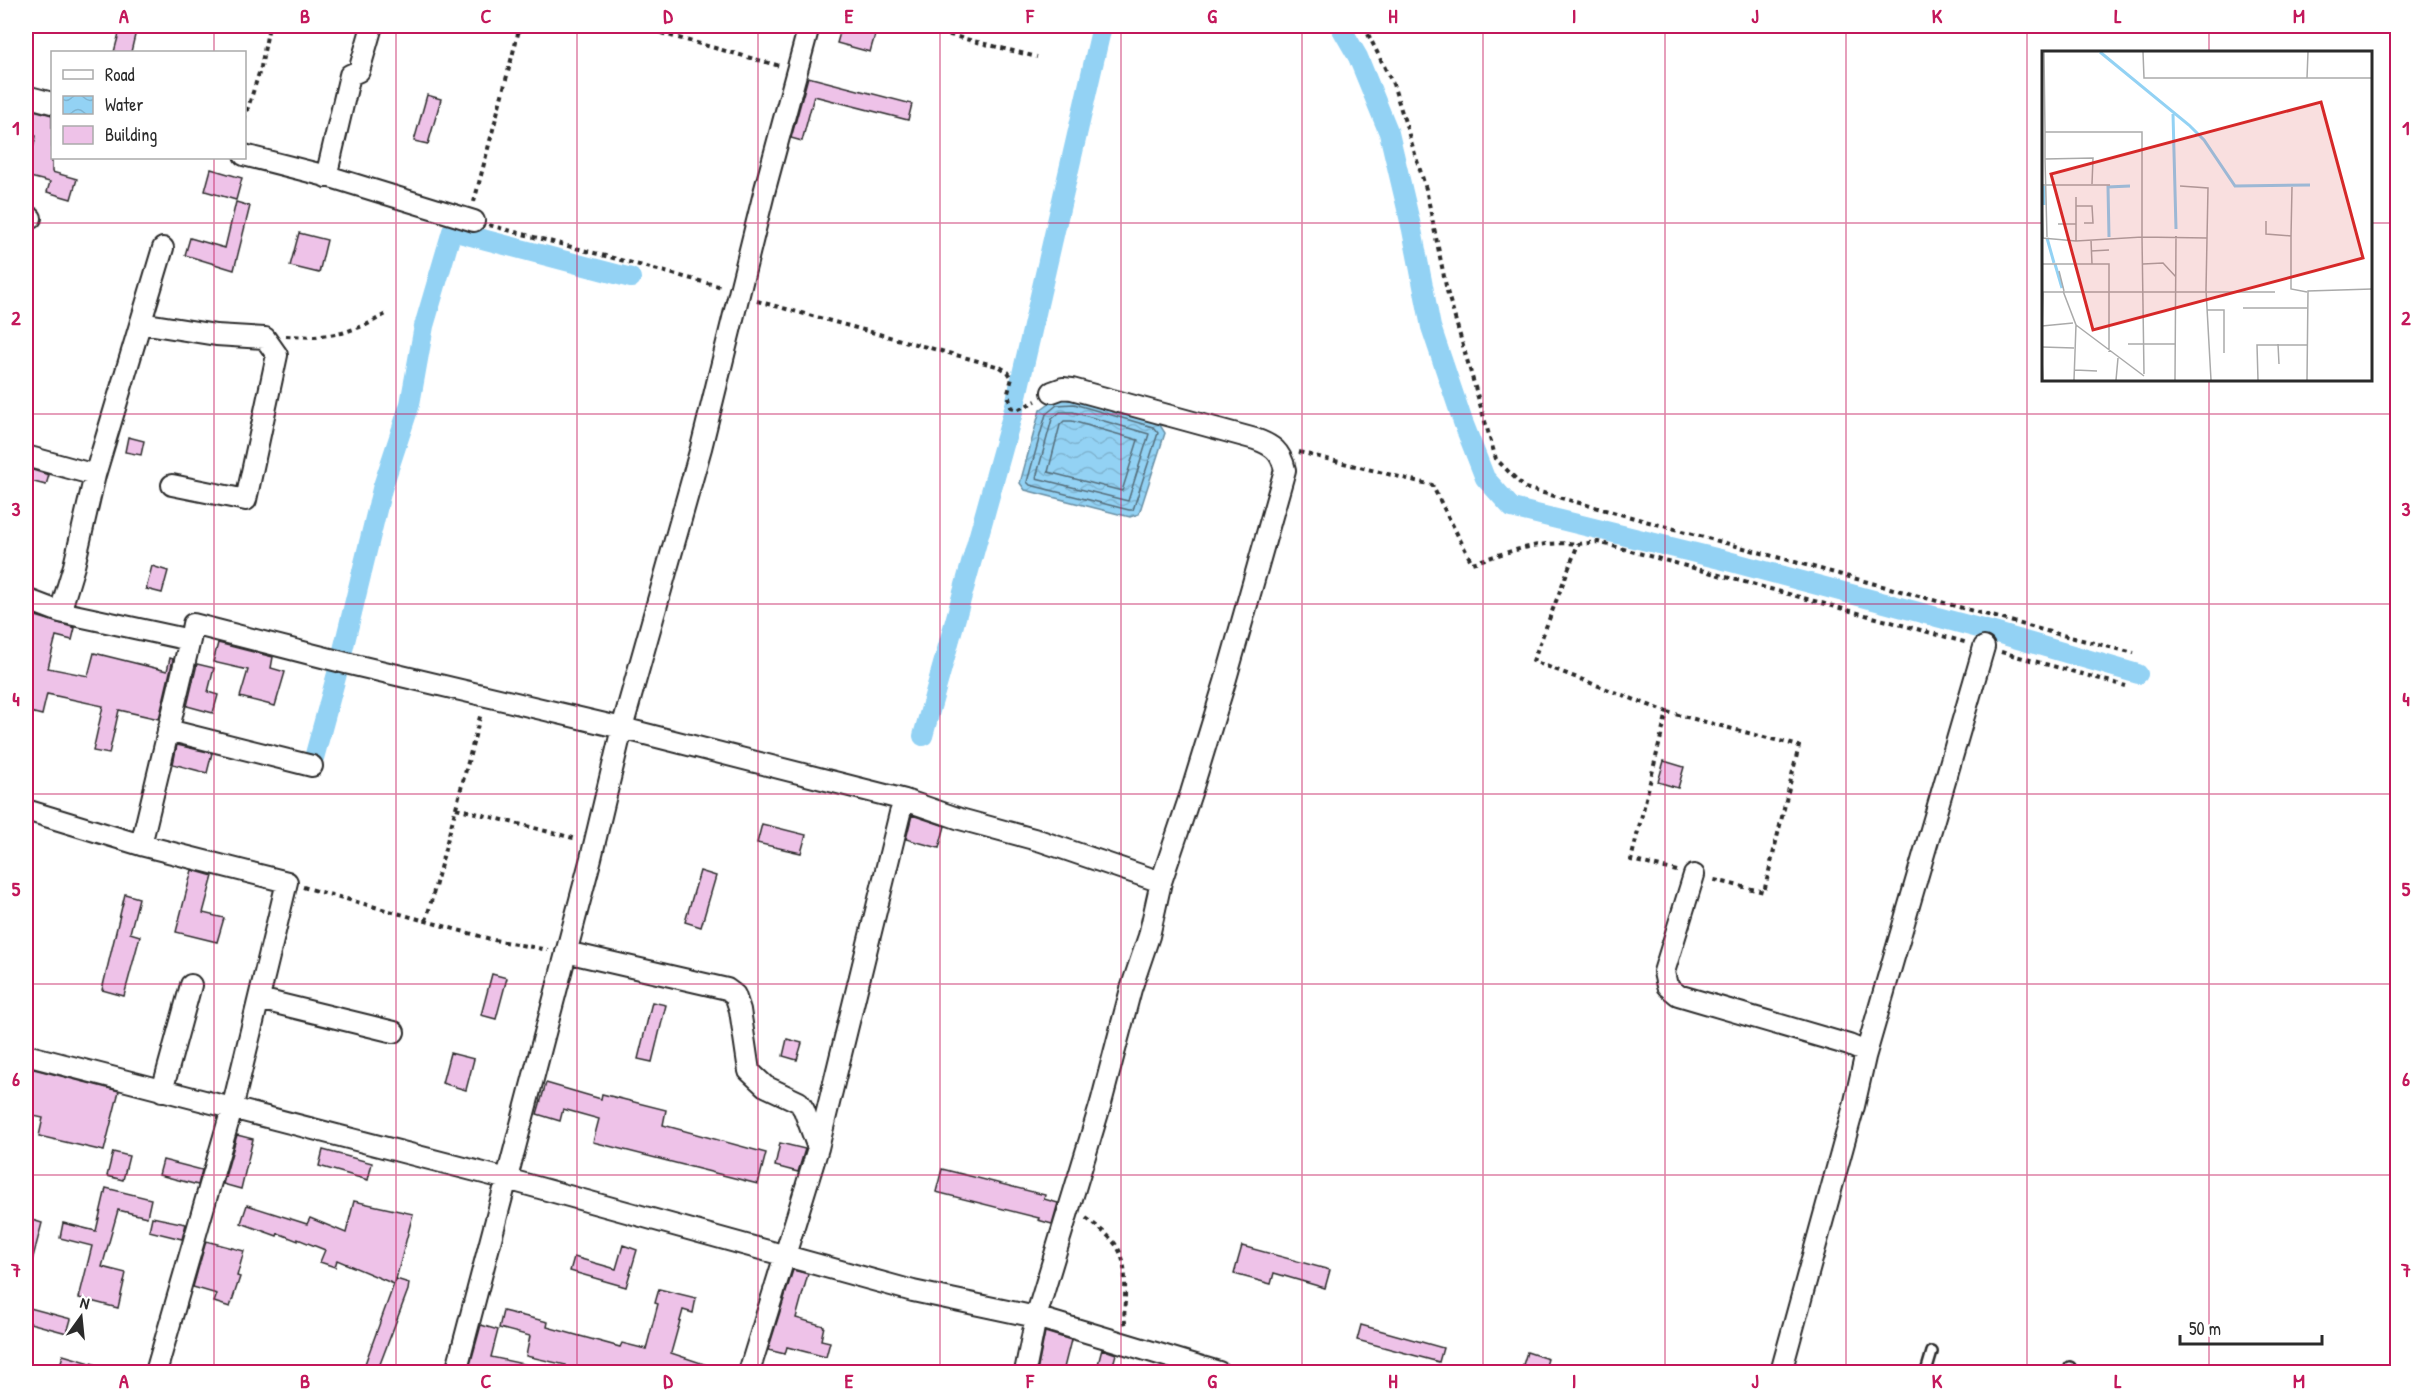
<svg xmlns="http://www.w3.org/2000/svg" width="2423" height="1398" viewBox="0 0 2423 1398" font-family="'Patrick Hand',sans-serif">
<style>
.water{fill:url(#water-waves);stroke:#698fa4;stroke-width:1.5}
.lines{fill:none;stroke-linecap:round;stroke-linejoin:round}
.shore{stroke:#556e7b;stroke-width:1.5}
.canal{stroke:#93d2f4;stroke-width:20}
.building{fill:#eec2e8;stroke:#2b2b2b;stroke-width:1.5}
.service-casing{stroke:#2b2b2b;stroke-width:14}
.minor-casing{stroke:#2b2b2b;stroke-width:24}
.path{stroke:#2b2b2b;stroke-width:4;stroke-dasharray:4.5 4.5;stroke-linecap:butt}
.service{stroke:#fff;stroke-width:9}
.minor{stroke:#fff;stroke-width:20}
.grid{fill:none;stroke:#c2185b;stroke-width:1.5;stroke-opacity:0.55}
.inset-river{fill:none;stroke:#93d2f4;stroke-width:3}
.inset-road{fill:none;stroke:#aaa;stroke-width:1.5}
.view{fill:#d62828;fill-opacity:0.15;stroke:#d62828;stroke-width:3}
.inset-edge{fill:none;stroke:#2b2b2b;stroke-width:3}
.neatline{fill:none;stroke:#c2185b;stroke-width:2}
.grid-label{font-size:20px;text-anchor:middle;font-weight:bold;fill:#c2185b}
</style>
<defs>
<pattern id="water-waves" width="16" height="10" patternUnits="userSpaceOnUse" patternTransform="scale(1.5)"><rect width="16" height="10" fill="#93d2f4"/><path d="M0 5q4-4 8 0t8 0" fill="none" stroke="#7fb4d1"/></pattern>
</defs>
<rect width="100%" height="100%" fill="#fff"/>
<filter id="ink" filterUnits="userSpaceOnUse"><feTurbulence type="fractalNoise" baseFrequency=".0167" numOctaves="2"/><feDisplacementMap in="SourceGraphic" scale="12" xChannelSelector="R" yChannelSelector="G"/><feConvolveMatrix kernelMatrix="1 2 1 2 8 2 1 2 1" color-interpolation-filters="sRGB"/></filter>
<g filter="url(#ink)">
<path class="water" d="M1074,398L1158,422L1165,433L1139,514L1130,517L1025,490L1020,483L1040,410L1055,399Z"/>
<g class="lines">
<path class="shore" d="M1074,404L1153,427L1158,433L1133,510H1129L1030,485L1027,482L1046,414L1057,405Z
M1060,412H1073L1149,434L1128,501L1036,478L1052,419Z
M1064,421H1072L1138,440L1122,491L1048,472L1060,425Z"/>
<path class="canal" d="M1340,26L1358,57L1389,133L1412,230L1431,327L1463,422L1485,478L1512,508L1724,560L1997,633L2138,674
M343,650L382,489L410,404L424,326L452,231L631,278
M923,736L1014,409L1102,26
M314,758L338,670"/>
</g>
<path class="building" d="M121,26L136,31L131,52H114Z
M842,26H869L877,28L870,52L837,43Z
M808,77L912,104L908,120L814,96L802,141L791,138Z
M427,95L441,99L428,144L414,141Z
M26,108L52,115V172L77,179L71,199L47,192L50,182L26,176L36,136L26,133Z
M211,169L242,178L236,200L205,191Z
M236,202L250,206L234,270L185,255L190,238L225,248Z
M299,233L327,240L319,273L290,266Z
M128,437L144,441L141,455L125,452Z
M26,468L49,475L46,485L26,480Z
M152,566L168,571L162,593L146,589Z
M26,613L75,628L72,640L56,636L48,668L88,676L94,653L167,671L170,658L173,659L159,719L119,710L109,754L93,751L103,706L47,694L42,715L26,711Z
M218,643L273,657L271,668L285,672L275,706L240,697L248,670L213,662Z
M197,664L214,668L208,692L218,695L213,713L187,706Z
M177,745L212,753L207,773L173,764Z
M1664,761L1684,767L1678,788L1658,782Z
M912,815L945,826L939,848L906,839Z
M762,824L806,835L801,853L757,843Z
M192,870L213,876L203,913L224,918L217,942L176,932Z
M700,871L716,876L701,927L685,922Z
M125,894L139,898L130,933L140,936L124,996L102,990Z
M492,974L507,978L496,1019L481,1015Z
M652,1002L666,1005L652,1062L638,1059Z
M787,1039L802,1043L797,1060L783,1056Z
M450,1053L474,1059L466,1090L442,1083Z
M26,1067L119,1091L104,1151L39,1136L43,1118L29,1115V1112L26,1111Z
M546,1083L601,1099L602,1094L666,1110L663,1125L766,1153L758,1184L593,1142L599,1119L563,1109L560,1121L537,1114Z
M237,1135L253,1139L241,1189L223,1184Z
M780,1143L805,1149L798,1172L775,1166Z
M323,1150L372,1163L368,1180L319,1166Z
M113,1152L129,1156L123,1180L107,1176Z
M163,1160L202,1170L198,1185L159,1175Z
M942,1169L1045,1195L1044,1199L1058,1203L1052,1224L1038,1220L1039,1218L936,1192Z
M106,1188L151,1199L147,1217L118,1210L102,1267L126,1273L118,1308L79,1298L92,1246L60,1238L63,1223L96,1231Z
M354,1201L413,1214L395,1283L396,1279L409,1283L408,1290L377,1372H362L394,1284L337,1260L335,1267L320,1262L325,1250L298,1239V1241L278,1233L277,1236L241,1223L247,1205L307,1224L310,1218L346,1233Z
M152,1217L186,1224L182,1239L149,1231Z
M26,1218L42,1223L31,1265L26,1264Z
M206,1241L244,1251L237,1276L240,1277L230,1307L214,1302L217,1294L193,1287Z
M623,1245L637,1250L626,1287L570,1271L574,1257L616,1269Z
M1242,1246L1330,1270L1325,1288L1274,1273L1271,1284L1234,1274Z
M793,1270L808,1274L796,1318L824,1326L821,1340L830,1342L826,1357L787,1347L785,1354L768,1350Z
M659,1289L696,1298L693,1313L683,1310L671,1353L716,1368V1372H580L565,1368L566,1365L526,1356L530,1336L499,1328L503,1311L548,1322L547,1327L620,1347L622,1343L646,1349L658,1304L655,1303Z
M26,1307L71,1319L67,1333L26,1322Z
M481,1325L498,1330L491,1357L533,1366V1372H468Z
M1361,1325L1443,1348L1439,1362L1357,1340Z
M1045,1332L1071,1340L1063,1372H1037Z
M1102,1349L1116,1354L1111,1372H1096Z
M1527,1352L1548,1359L1544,1372L1522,1368Z
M63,1355L108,1368L107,1372H58Z"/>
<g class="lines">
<g class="service-casing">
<path id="service" d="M1926,1372L1932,1352
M2069,1372L2070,1367"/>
</g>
<g class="minor-casing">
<path id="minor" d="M809,26L765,189L701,448L622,728L905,800L960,819L1041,841L1161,882
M26,96L52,103
M244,155L334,178L474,221
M326,177L350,75L359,71L372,26
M26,217L31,218
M141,323L216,335L265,338L277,355L246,500L172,485
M26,456L95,475
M26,599L60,612L190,640L193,624L346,663L622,728L591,858L456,1372
M60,612L74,566L95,475L163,248
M168,730L312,766
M26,810L141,845L287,882L232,1109L156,1372
M141,845L190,640
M1694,875L1664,972L1667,986L1678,995L1849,1045L1863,1051L1865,1057L1854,1106L1781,1372
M566,952L727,989L735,995L740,1010L749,1071L765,1086L799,1102L804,1110L818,1148
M259,999L394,1032
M26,1055L507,1179L913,1291L1036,1317L1219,1372
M1865,1057L1984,647
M162,1091L191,985
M749,1372L818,1148L900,813L905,800
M1025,1372L1036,1317L1101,1103L1131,989L1149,936L1161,882L1191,793L1225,682L1285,470C1281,451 1272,445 1255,439L1072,389L1063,388L1052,392"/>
</g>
<path class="path" d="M635,26L780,66
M914,26L1037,57
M1364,26L1393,84L1426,189L1447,291L1496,459L1525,488L2050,632L2134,653
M244,120L261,67L269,26
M474,202L520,26
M489,225L722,287
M757,301L1000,367L1008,372L1012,378L1008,393L1011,407L1019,409L1036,401
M286,336L315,337L342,333L366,325L386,314
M1299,452L1432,485L1472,563C1509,552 1539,540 1578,544
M2001,652L2126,686
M1667,712L1799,746L1764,892L1711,879
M456,808L577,839
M1677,871L1631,860L1667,712L1533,661L1578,544L1598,542L1968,643
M303,887L494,940L548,950
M426,921L481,713
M1086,1218C1122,1245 1126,1252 1125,1298C1125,1307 1123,1317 1126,1326"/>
<use href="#service" class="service"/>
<use href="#minor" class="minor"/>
</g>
</g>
<path class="grid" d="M214,26V52M396,26V1372M577,26V1372M758,26V1372M940,26V1372M1121,26V1372M1302,26V1372M1483,26V1372M1665,26V1372M1846,26V1372M2027,26V1372M2209,26V52M214,158V1372M26,223H2044M2370,223H2398M2209,380V1372M26,414H2398M26,604H2398M26,794H2398M26,984H2398M26,1175H2398"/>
<g transform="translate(2042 51)">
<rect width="330" height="330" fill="#fff"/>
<path class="inset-river" d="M58,1L147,74L162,89L193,135L268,134M131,63L134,178M2,135V154M67,186L66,136L88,135M5,187L12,212M13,213L20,237"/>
<path class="inset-road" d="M2,1L3,81H100V186L165,187M101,1L102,27H330M265,27L266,1M3,108V81M0,134H68M138,135L166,137L164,239L169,329M0,152L1,187M34,155H50L51,172H42M224,170V183L249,185V238L265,241M16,173H34M249,185L250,136M5,186L3,108L51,107L50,133M0,187L34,190L100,186L102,323M49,189L50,213M34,190V146M49,200L67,199M1,213H67V301M101,213L121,212L134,226M17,220L22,240M21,240L34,274L32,329M0,241H233M201,257H265M165,259H182V302M34,274L102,325M0,275L31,272M0,282L1,241M86,293H133M236,293L237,313M0,296L32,297M0,308L1,329M33,319L55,320M74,329L76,307M133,329L134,185M216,329L215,294H265M265,329L266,240L330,238"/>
<path class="view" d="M279,51L321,207L51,279L9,123Z"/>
<rect width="330" height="330" class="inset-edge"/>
</g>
<rect width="2423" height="1398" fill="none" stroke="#fff" stroke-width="66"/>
<rect x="51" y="51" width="195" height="108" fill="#ffffff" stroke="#aaaaaa" stroke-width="1.5"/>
<rect x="63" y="70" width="30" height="9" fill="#ffffff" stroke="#aaaaaa" stroke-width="1.5"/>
<text x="105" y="81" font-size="18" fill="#2b2b2b">Road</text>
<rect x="63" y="96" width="30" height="18" fill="url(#water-waves)" stroke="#aaaaaa" stroke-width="1.5"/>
<text x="105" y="111" font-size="18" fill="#2b2b2b">Water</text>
<rect x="63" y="126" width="30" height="18" fill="#eec2e8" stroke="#aaaaaa" stroke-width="1.5"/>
<text x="105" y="141" font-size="18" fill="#2b2b2b">Building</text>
<g transform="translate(81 1317) rotate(15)" stroke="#ffffff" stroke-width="4.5" paint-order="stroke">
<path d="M0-4.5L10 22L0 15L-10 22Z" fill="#2b2b2b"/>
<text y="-9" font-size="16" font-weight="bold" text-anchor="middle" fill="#2b2b2b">N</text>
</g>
<path d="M2180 1335v9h142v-9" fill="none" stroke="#2b2b2b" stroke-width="3"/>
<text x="2189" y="1335" font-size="18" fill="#2b2b2b" stroke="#ffffff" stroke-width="4.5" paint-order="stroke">50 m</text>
<rect x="33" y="33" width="2357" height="1332" class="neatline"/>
<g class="grid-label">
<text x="124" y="23">A</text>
<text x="305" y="23">B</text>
<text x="486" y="23">C</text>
<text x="668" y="23">D</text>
<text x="849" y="23">E</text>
<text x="1030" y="23">F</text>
<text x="1212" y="23">G</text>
<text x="1393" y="23">H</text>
<text x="1574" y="23">I</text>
<text x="1755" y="23">J</text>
<text x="1937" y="23">K</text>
<text x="2118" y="23">L</text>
<text x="2299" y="23">M</text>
<text x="16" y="135">1</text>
<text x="2406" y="135">1</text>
<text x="16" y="325">2</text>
<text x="2406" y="325">2</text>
<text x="16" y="516">3</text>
<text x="2406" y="516">3</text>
<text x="16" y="706">4</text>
<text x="2406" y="706">4</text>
<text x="16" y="896">5</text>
<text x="2406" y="896">5</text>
<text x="16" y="1086">6</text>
<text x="2406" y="1086">6</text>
<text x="16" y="1277">7</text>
<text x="2406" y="1277">7</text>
<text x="124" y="1388">A</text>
<text x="305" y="1388">B</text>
<text x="486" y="1388">C</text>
<text x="668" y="1388">D</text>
<text x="849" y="1388">E</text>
<text x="1030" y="1388">F</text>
<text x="1212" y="1388">G</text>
<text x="1393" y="1388">H</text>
<text x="1574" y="1388">I</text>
<text x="1755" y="1388">J</text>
<text x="1937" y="1388">K</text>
<text x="2118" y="1388">L</text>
<text x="2299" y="1388">M</text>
</g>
</svg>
